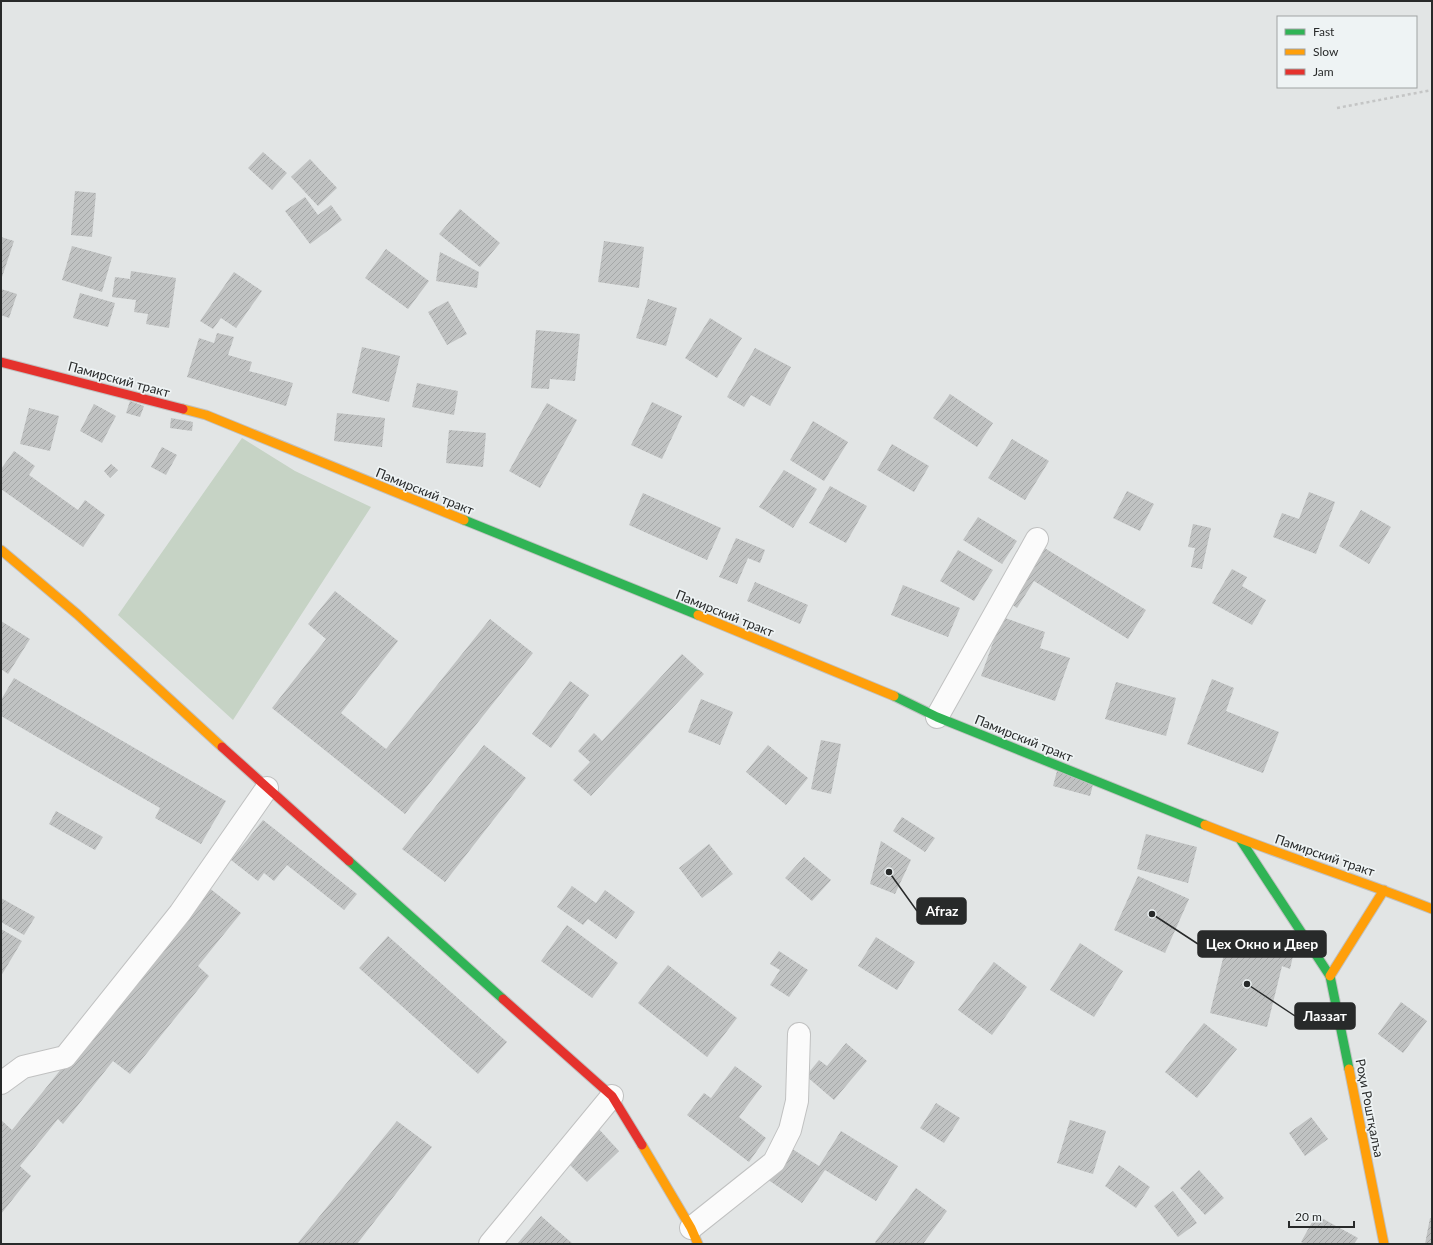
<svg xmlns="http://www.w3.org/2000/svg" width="1433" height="1245" viewBox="0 0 1433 1245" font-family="Lato,sans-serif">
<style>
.pitch{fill:#c6d3c5}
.building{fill:url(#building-hatch)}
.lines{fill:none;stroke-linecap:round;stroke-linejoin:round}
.street-casing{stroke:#c0c1c1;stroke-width:24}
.fast-casing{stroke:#c0c1c1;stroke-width:11}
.slow-casing{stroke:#c0c1c1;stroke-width:11}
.jam-casing{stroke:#c0c1c1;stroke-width:11}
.path{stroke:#c4c5c5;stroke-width:2.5;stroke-dasharray:3 3;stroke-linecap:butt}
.street{stroke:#fbfbfb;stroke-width:22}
.fast{stroke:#30b455;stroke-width:9}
.slow{stroke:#ff9f0a;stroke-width:9}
.jam{stroke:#e5322d;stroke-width:9}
.labels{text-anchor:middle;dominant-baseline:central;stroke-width:3.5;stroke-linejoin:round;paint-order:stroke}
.street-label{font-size:13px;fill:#282a2a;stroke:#eef3f4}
.leader{fill:none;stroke:#282a2a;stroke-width:1.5}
.callout-dot{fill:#282a2a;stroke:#eef3f4;stroke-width:1.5}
.callout{fill:#282a2a;stroke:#282a2a;stroke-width:1.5}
.callout-label{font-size:14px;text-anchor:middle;font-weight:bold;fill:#fff}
</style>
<defs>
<pattern id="building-hatch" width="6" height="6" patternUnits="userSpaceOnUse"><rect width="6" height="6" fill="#c0c2c2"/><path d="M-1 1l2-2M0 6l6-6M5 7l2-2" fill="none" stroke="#a5a7a7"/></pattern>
</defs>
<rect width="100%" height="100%" fill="#e2e5e5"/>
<path class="pitch" d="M242,438L295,471L371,507L233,720L118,615Z"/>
<path class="building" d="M263,152L287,173L272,190L248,168Z
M310,159L337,188L318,206L291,177Z
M75,191L96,193L92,237L71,235Z
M305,197L318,215L331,205L342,220L310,244L285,211Z
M460,209L500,243L480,267L439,234Z
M1,237L14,241L2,277H1Z
M604,241L644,247L639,288L598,282Z
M72,246L112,257L102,292L62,280Z
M386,249L429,281L408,309L365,278Z
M440,252L479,272L477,288L436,281Z
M131,271L176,278L169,328L146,324L148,314L134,312L136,300L112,297L115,277L130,279Z
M234,272L262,291L236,328L221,318L213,329L200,321Z
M1,289L17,294L9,318L1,315Z
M80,293L115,303L108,327L73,318Z
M648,299L677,308L666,346L636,338Z
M448,301L467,334L447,345L428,312Z
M710,318L742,338L717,378L685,358Z
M536,330L580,334L575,381L550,379L549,389L531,388Z
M217,333L234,337L228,355L252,362L249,371L293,383L286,406L187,377L199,338L214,343Z
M362,347L400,356L389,402L352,393Z
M755,348L791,367L770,406L751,395L744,407L727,397Z
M417,383L458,391L454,415L412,407Z
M950,394L993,423L977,447L933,418Z
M130,401L144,406L140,417L126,413Z
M652,402L682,416L662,459L631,445Z
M547,403L577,420L540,488L509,471Z
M94,404L116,416L102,443L80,431Z
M29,408L59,416L50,451L20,444Z
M337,413L385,418L382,447L334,441Z
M171,418L193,422L192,431L170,428Z
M813,421L848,442L824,481L790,460Z
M449,430L486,433L483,467L446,463Z
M1012,439L1049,461L1025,500L988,478Z
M892,444L929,466L914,492L877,470Z
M162,447L177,455L166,475L151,467Z
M14,451L35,466L29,475L78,510L85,500L105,515L83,547L1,489V469Z
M111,464L118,470L110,478L104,471Z
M784,470L817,489L793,528L759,507Z
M830,486L867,506L846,543L809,523Z
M1127,491L1154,504L1140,531L1113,518Z
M1309,492L1335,502L1316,554L1273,537L1282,513L1299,519Z
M643,493L721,528L707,560L629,525Z
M1361,510L1391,527L1369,564L1339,546Z
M978,517L1017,541L1002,564L963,540Z
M1193,524L1211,528L1202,569L1191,567L1195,548L1188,547Z
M736,538L765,550L760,563L748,558L737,584L719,577Z
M1038,544L1146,610L1128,639L1034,581L1017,608L1004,599Z
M958,550L993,570L974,601L940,581Z
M1232,569L1247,577L1242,586L1266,600L1252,625L1212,603Z
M755,582L808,605L800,624L747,601Z
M903,585L960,608L948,637L891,615Z
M335,591L398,641L341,713L386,749L490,619L533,653L405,814L272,708L326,639L308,624Z
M1002,617L1045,632L1040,648L1070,658L1055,701L981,676Z
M1,621L30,639L8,674L1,669Z
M682,654L704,674L591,796L573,780L590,762L578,751L594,733L602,741Z
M14,678L226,801L201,844L155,818L160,808L1,716V700Z
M1212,679L1234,688L1226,711L1279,732L1263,773L1187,744Z
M570,681L589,695L551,748L532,734Z
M1116,682L1176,698L1166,736L1105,719Z
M701,699L733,712L720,745L688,732Z
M821,740L841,744L831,794L811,789Z
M484,745L526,778L445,882L402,849Z
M768,745L808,778L786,805L746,772Z
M1057,771L1094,781L1090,796L1053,786Z
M56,811L103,837L95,850L49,824Z
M902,817L935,838L925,852L893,831Z
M263,820L357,894L344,910L287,865L274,881L264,873L258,881L231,860Z
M1146,834L1197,847L1188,883L1137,869Z
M881,841L911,860L895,894L870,884Z
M709,844L733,874L702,898L679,868Z
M804,857L831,880L812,901L785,878Z
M1138,876L1189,899L1165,953L1114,930Z
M572,886L596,903L605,890L635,912L616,939L588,919L583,925L557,907Z
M208,887L241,913L198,966L209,976L130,1074L113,1061L63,1124L58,1119L20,1166L31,1176L1,1214V1120L12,1130Z
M1,898L35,917L24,935L1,922Z
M567,925L618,963L592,998L541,961Z
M1,929L22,941L1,976Z
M388,936L507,1042L478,1074L359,968Z
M876,937L915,962L897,990L858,966Z
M1228,937L1294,952L1290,969L1282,966L1267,1027L1210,1013Z
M1080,943L1123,971L1094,1017L1050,990Z
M779,951L808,970L789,997L770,985L780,970L770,964Z
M994,962L1027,987L992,1035L958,1010Z
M668,965L737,1018L707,1057L638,1003Z
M1401,1002L1427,1021L1403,1053L1378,1034Z
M1204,1023L1237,1049L1197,1098L1165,1072Z
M846,1043L867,1061L834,1100L806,1076L819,1060L827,1066Z
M735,1066L762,1086L739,1117L766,1138L749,1162L687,1115L704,1093L711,1098Z
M936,1103L960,1118L944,1143L920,1128Z
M1311,1117L1328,1139L1305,1156L1289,1133Z
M1070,1120L1106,1131L1093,1174L1057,1163Z
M397,1121L432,1147L357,1244H297Z
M596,1126L619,1151L587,1182L563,1158Z
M841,1131L898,1166L876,1201L825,1170L802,1203L764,1177L786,1145L819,1166Z
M1119,1165L1150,1187L1136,1208L1105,1186Z
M1199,1170L1224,1198L1205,1215L1180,1188Z
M916,1188L947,1211L923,1244H877L875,1242Z
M1173,1191L1197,1223L1178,1237L1154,1206Z
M1316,1215L1358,1238L1354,1244H1305L1301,1242Z
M541,1216L573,1244H517Z
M1430,1218H1432V1244H1425Z"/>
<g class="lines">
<g class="street-casing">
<path id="street" d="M937,717L1037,539
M1,1083L23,1067L65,1057L180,913L267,788
M691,1228L774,1162L790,1130L797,1101L799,1034
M490,1244L612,1096"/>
</g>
<g class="fast-casing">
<path id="fast" d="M464,520L698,615
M894,696L937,717L1205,825
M1240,839L1330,976L1349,1069
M349,861L503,999"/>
</g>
<g class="slow-casing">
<path id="slow" d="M183,409L206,415L464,520
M1,550L77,614L222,747
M698,615L894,696
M1205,825C1280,855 1357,879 1432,909
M1330,976L1384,890
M1349,1069L1384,1244
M642,1145L691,1228L698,1244"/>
</g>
<g class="jam-casing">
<path id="jam" d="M1,362L183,409
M222,747L349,861
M503,999L612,1096L642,1145"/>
</g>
<path class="path" d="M1337,108L1432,90"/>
<use href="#street" class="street"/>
<use href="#fast" class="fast"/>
<use href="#slow" class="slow"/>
<use href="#jam" class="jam"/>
</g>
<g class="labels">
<g class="street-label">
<text transform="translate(119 379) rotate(15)">Памирский тракт</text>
<text transform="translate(425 491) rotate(22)">Памирский тракт</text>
<text transform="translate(725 613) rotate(22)">Памирский тракт</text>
<text transform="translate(1024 738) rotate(22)">Памирский тракт</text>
<text transform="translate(1325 855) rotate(19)">Памирский тракт</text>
<text transform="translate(1370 1108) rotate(79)">Роҳи Роштқалъа</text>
</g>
</g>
<path class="leader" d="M889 872L917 911M1152 914L1198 944M1247 984L1295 1016"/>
<g class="callout-dot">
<circle cx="889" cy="872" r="4"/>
<circle cx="1152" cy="914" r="4"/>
<circle cx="1247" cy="984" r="4"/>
</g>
<g class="callout">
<rect x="917" y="898" width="49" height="26" rx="4"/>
<rect x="1198" y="931" width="128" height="26" rx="4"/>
<rect x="1295" y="1003" width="60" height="26" rx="4"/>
</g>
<g class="callout-label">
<text x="942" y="916">Afraz</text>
<text x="1262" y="949">Цех Окно и Двер</text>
<text x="1325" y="1021">Лаззат</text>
</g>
<rect width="1433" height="1245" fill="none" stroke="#282a2a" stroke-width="4"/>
<rect x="1277" y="16" width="140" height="72" fill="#eef3f4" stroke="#9fa3a3"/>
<rect x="1285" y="29" width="20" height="6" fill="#30b455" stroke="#9fa3a3"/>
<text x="1313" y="36" font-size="12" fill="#282a2a">Fast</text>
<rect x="1285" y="49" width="20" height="6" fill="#ff9f0a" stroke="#9fa3a3"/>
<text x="1313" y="56" font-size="12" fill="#282a2a">Slow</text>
<rect x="1285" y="69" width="20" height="6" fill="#e5322d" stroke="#9fa3a3"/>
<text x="1313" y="76" font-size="12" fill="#282a2a">Jam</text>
<path d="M1289 1221v6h65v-6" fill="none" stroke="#282a2a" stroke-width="2"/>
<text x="1295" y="1221" font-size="12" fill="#282a2a" stroke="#eef3f4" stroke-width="3" paint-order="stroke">20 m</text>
</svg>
